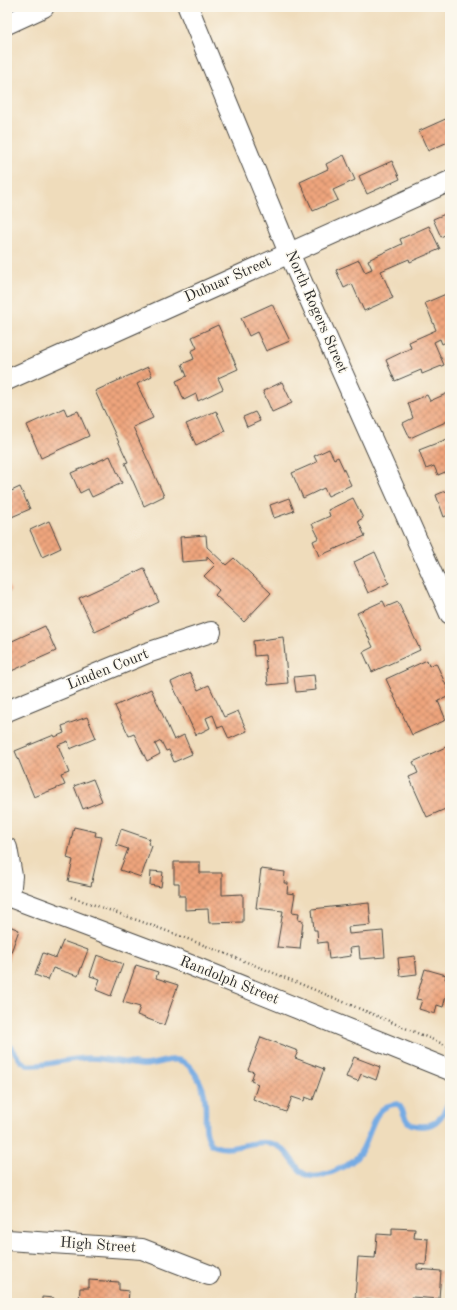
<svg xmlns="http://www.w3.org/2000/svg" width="457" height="1310" viewBox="0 0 457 1310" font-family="'Old Standard TT',serif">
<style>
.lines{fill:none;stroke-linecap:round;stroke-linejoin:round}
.stream{stroke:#76abe3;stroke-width:5.5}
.building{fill:url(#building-cross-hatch)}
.street-casing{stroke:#484641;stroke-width:22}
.path{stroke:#484641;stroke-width:2.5;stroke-dasharray:1 3;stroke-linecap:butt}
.street{stroke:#fff;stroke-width:20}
.labels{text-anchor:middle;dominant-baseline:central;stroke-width:3;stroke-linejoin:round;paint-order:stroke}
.street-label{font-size:15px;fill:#2b2b2b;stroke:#fbf7ec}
</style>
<defs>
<pattern id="building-cross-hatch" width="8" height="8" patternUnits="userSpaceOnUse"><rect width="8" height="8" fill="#efa57d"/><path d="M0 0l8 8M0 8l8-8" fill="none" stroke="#c28767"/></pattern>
</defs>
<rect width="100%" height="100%" fill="#fbf7ec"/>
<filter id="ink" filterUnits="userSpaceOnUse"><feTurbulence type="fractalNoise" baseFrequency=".025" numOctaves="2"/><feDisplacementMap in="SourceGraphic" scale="8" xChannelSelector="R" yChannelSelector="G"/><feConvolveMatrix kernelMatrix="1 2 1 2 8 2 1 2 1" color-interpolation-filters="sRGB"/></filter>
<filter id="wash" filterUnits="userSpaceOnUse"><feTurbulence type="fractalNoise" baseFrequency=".012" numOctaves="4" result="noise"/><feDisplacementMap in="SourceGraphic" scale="16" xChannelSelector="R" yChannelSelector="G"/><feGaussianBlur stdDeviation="0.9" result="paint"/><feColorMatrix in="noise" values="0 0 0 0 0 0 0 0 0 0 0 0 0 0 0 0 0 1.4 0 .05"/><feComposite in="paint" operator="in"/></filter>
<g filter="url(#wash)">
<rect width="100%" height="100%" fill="#efdcbb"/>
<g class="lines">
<path class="stream" d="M7,1041L21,1061L27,1065C48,1067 69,1057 91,1058C108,1058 125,1064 142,1065C166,1065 179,1048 196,1075C201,1083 205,1092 205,1101C207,1117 202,1131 212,1145C234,1154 248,1139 269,1143C298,1148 292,1187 327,1174C336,1171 350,1164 356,1158C373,1142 368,1104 398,1104C404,1109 403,1118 409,1123C412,1125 417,1126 421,1126C438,1127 445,1112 450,1098"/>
</g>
<g id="blocks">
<path class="building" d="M450,117V141L428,151L419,131Z
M344,155L355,180L333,190L338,200L313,211L300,182L328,169L326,164Z
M392,161L400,179L367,194L359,176Z
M450,212V232L441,237L433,219Z
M429,226L440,249L410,262L409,259L381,271L393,298L364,311L352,284L344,288L336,270L359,260L365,272L372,269L368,260L402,244L400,239Z
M446,294L450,302V340L442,344L440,339L434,342L444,365L422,374L421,370L395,381L386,360L411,348L409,342L436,330L425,303Z
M272,304L290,341L266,351L257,332L249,336L241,318Z
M218,325L238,369L218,378L223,389L198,401L196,394L184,400L176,381L187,376L182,364L194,359L191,351L197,348L192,337Z
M148,367L152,376L137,384L153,418L133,427L164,496L144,506L125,463L128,462L95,391Z
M282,382L292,403L272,412L263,391Z
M448,393L450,399V420L410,438L403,423L413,418L408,403L427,395L430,401Z
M64,408L67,415L78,411L89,436L41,458L27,425Z
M216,411L225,431L196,445L186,424Z
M255,412L260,421L247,427L243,417Z
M450,438V470L438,475L434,466L426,469L419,450Z
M329,449L334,459L338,457L351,485L328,496L324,488L303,498L292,473L317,462L314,456Z
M110,456L122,483L92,497L88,489L80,493L71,473Z
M20,487L30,509L7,519V493Z
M450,489V514L444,517L436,495Z
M289,498L294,511L274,518L270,505Z
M353,498L363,518L358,521L365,536L319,556L313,541L319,538L312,524L330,516L328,510Z
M49,521L61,548L42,557L30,530Z
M206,535L207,547L226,565L234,558L271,593L244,622L215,595L219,590L204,576L215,565L207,557V560L182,562L180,537Z
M375,552L389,583L368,593L354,562Z
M144,568L159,602L95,632L79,598Z
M7,583L11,591L7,592Z
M383,601L386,607L398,602L420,650L372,672L363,652L373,647L357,613Z
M45,626L56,651L7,673V634L10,642Z
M283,637L288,683L268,685L265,655L254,656L253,641Z
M427,660L429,666L436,663L450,694V696L438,701L446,720L412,735L386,679Z
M190,673L198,690L209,685L224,717L238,711L247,731L229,739L223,726L218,728L213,715L206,718L210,728L196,735L171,682Z
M314,675L316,690L296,692L294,677Z
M151,689L174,740L184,735L192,754L174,762L169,750L166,751L161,741L155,744L160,754L147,761L134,734L129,736L115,706Z
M87,717L96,738L70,749L68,741L58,745L69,773L61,776L65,785L34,797L15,751L54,735L55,737L64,733L62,726Z
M450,745V770L447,772L450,779V807L427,817L409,777L418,773L413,762Z
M93,779L102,801L83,809L74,786Z
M74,827L96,832L95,836L102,837L91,886L68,881L73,860L67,858Z
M121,829L150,839L148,844L152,846L141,877L120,870L128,849L116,845Z
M174,862H200V873H222V895L243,894V922L209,923L208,909L185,910V896H179V883H174Z
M261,869L285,872L284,883H288L287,893L295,894L292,912L299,913L298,920L303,921L300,949L277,947L283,911L256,908Z
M151,871L163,872L161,887L150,885Z
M369,903L371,925L348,927L349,934L383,931L385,957L360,959L359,947L350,948L351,956L329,959L327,942L318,943L317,930H314L312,909Z
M7,925L19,930L7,963Z
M63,941L88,950L78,976L53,968L48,980L35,975L43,953L56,958Z
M97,955L123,964L111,996L96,990L100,979L90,976Z
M415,956L417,974L400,976L398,958Z
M136,965L158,972L156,978L178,985L164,1025L137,1015L140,1007L123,1002Z
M425,969L446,975L445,979L450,981V993L447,992L443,1007L437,1005L435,1014L419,1009L422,1000L416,999Z
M261,1037L298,1051L295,1058L324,1069L313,1100L305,1097L304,1101L292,1097L286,1112L253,1099L258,1084L251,1081L254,1072L248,1070Z
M354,1057L380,1067L376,1080L361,1074L358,1081L346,1077Z
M392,1228L415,1229L414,1238L428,1239L426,1265L417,1264V1269L441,1271L439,1299L411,1297V1303L355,1299L358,1257L375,1258L377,1234L392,1235Z
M89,1280L119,1282V1290L129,1291L128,1303H79L80,1288H89Z
M42,1297L54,1298V1303H42Z"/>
</g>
</g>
<g filter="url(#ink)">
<use href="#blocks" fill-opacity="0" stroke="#484641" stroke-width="1"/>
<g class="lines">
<g class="street-casing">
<path id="street" d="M188,7L289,253L450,614
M7,24L44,7
M7,380L450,181
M7,711L147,653L211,632
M7,848L12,876L10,896
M7,896L185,963L450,1070
M7,1240L142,1249L209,1275"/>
</g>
<path class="path" d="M71,897C200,940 325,994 450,1047"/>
<use href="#street" class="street"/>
</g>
</g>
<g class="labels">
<g class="street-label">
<text transform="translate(228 280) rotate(-24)">Dubuar Street</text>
<text transform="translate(316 312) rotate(66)">North Rogers Street</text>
<text transform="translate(108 670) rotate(-22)">Linden Court</text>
<text transform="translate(229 981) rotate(22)">Randolph Street</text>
<text transform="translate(98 1246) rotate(4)">High Street</text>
</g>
</g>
<rect width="457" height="1310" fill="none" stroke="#fbf7ec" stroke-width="24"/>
</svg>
